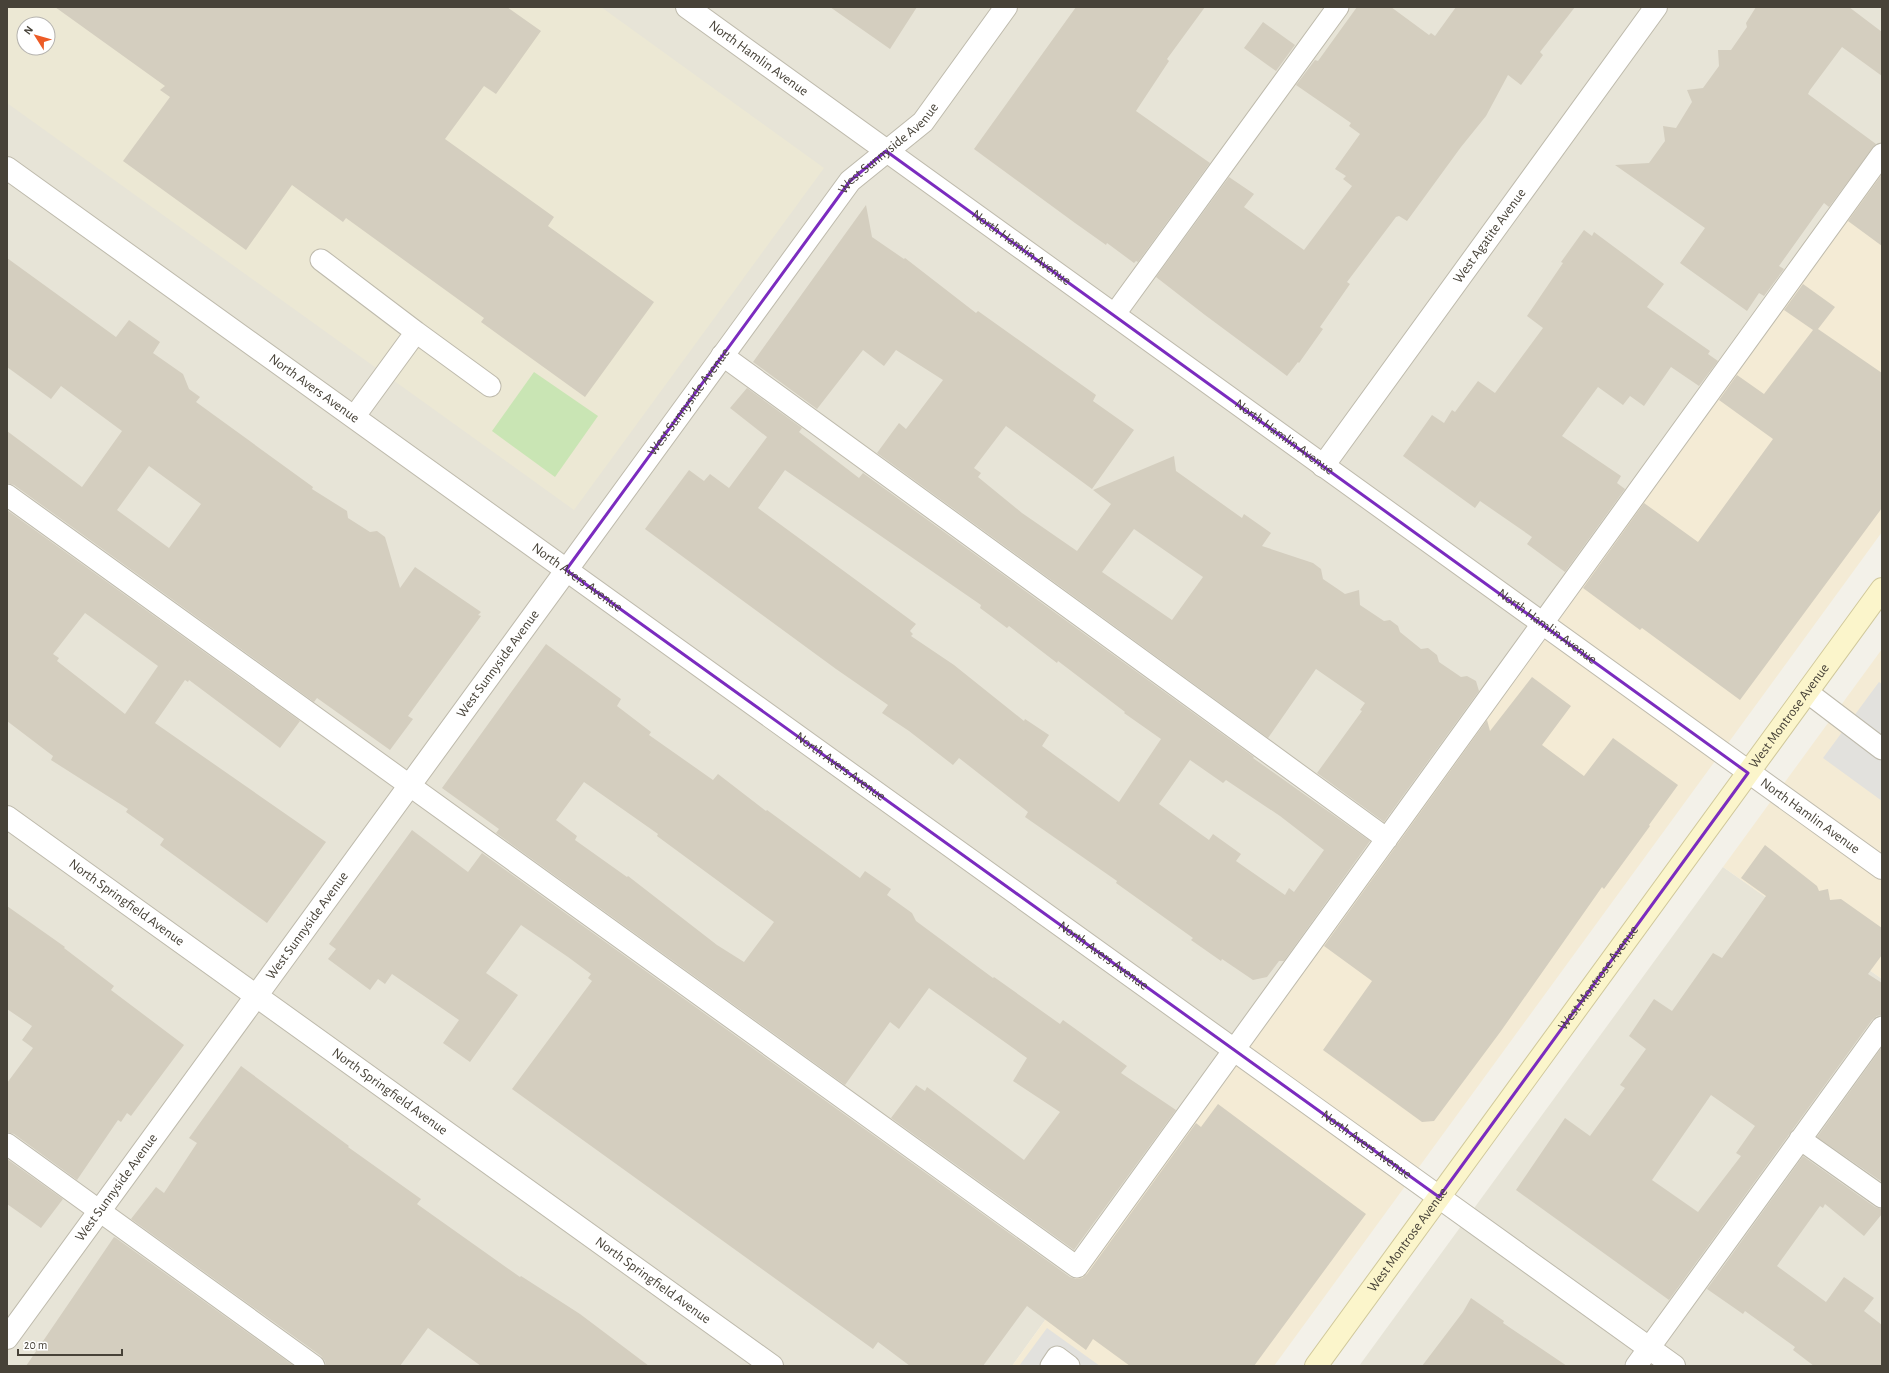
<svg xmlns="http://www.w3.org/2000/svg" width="1889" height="1373" viewBox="0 0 1889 1373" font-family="'Alegreya Sans',sans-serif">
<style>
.residential{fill:#e7e4d7;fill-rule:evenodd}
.commercial{fill:#f4ebd5}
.education{fill:#ece8d4;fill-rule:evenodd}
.green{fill:#c9e5b4}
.parking{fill:#e2e1dd}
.building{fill:#d4cebf;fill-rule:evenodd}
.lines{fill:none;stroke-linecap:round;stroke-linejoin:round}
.service-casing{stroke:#bebaac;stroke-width:23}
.minor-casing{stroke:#bebaac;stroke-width:24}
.secondary-casing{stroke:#d0c89b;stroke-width:24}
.service{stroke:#fff;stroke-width:21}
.minor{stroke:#fff;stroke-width:22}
.secondary{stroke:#fbf5cb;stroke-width:22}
.marked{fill:none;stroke:#7b2cbf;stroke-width:3;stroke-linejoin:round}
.labels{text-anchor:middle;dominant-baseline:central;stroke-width:3.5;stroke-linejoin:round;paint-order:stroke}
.street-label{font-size:14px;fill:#474238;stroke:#fff}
</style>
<rect width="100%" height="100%" fill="#f3f1e9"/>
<path class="residential" d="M7,7H1882V157L1012,1366H7ZM24,24H48V48H24Z
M1723,867L1882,979V1366H1359Z"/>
<path class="commercial" d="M1882,157V532L1274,1366H1012Z
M1882,649V979L1723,867Z"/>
<path class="education" d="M7,7H601L824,168L574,510L7,103ZM24,24H48V48H24Z"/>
<path class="green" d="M534,372L598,416L555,477L492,431Z"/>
<path class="parking" d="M1879,682L1882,684V801L1823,758Z
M1047,1328L1100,1366H1019Z"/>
<path class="building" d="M55,7H507L541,31L496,94L484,86L445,139L554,217L548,226L654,302L585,397L481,322L484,318L346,218L343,222L292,185L246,250L123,161L170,97L160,90L165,86Z
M830,7H917L890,49Z
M1076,7H1205L1167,59L1169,61L1136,111L1210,163L1138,262L1136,261L1134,263L1107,243L1106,245L1075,223L974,149Z
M1357,7H1391L1429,35L1431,33L1435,36L1456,7H1575L1540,52L1543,55L1521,85L1508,75L1486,116L1461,147L1407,221L1399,216L1396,217L1347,282L1350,284L1320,327L1323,329L1299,363L1298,362L1287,376L1205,315L1156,277L1229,177L1254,194L1244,207L1304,250L1352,186L1343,179L1346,176L1335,169L1360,134L1349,126L1351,123L1296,85L1315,60L1318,61Z
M1756,7H1849L1882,32V76L1842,47L1810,90L1808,94L1876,144L1829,207L1824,203L1779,266L1784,269L1764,296L1759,293L1747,311L1680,263L1705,228L1615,165L1649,163L1665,141L1663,126L1676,128L1692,102L1687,90L1703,88L1719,66L1718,50H1731L1747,27L1746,23Z
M1263,22L1295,45L1276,71L1244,48Z
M1882,174V246L1848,221Z
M866,205L872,237L904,259L905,258L976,313L978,311L1096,395L1093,401L1134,430L1092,489L1006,426L974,468L981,473L978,477L1022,513L1077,551L1111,504L1093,490L1174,456L1176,471L1242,518L1244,514L1271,533L1262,546L1313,563L1321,569L1323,579L1345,594L1359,590L1360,605L1384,621L1390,620L1398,626L1400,632L1421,649L1428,648L1437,655L1439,662L1461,677L1467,676L1476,681L1479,691L1384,822L1317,773L1362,711L1360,710L1365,703L1316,669L1268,738L877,453L899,423L906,429L943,380L896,350L884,366L863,350L817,409L753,362ZM1134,529L1203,577L1172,620L1102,572Z
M1584,230L1592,236L1594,232L1664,284L1647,307L1710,351L1708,354L1718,361L1699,386L1671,367L1644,406L1630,396L1623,405L1598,387L1562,436L1621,476L1617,483L1625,489L1565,572L1527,544L1532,537L1480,501L1475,508L1403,456L1432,415L1444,423L1452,410L1455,412L1478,381L1495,393L1543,328L1527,316L1563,263L1561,262Z
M7,258L116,337L129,320L160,342L153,353L183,374L189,389L200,397L196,402L313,487L312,489L347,511L348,518L370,532L377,531L385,537L400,588L415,567L481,612L478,615L481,616L408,716L413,719L390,750L317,698L314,702L14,485L7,483V431L82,487L122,431L61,386L51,399L7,367ZM149,466L201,504L169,548L117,510Z
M1803,284L1835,307L1818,329L1882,373V508L1740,700L1642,628L1640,630L1583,588L1644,503L1698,542L1773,439L1719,400L1737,375L1764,394L1813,330L1784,310Z
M747,388L802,428L799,432L859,478L863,473L1254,757L1253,758L1370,841L1284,961H1279L1267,977L1253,980L1222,959L1221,961L1191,940L1193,938L1116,883L1117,881L1025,817L1028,812L959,758L953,765L909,731L882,713L888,705L836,669L645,529L689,470L704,481L710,474L729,488L767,437L730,408ZM785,470L981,605L980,608L1007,628L1009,626L1057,663L1058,661L1125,712L1124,713L1161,739L1119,802L1042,746L1049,735L1025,719L1024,721L954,665L911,636L913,634L910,631L916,624L758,508ZM1190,760L1223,783L1226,780L1280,816L1324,850L1294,892L1289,888L1285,895L1236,861L1241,854L1213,834L1209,840L1159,804Z
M7,510L300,721L280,748L189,680L188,682L185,680L155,723L326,842L267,923L160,845L164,839L126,812L128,809L51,760L53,756L7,721ZM85,613L158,666L125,714L57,661L59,658L53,654Z
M546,644L621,699L617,706L651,732L649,735L713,780L718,774L766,811L767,810L860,878L865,871L891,889L887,895L912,913L916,921L993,978L994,977L1060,1024L1063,1020L1127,1066L1121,1073L1176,1110L1074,1250L891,1118L916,1085L925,1091L927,1087L1024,1160L1060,1112L1013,1081L1027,1058L929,988L899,1029L890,1022L845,1085L496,833L499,829L442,788ZM584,782L658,834L657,836L774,922L744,962L717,945L628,876L627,877L575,840L577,836L556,820Z
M1532,677L1571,706L1542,745L1584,776L1613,738L1678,785L1649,825L1650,826L1604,889L1602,887L1501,1031L1434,1121L1422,1122L1323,1050L1372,981L1324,946L1487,720L1490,731Z
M412,830L468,872L482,853L1070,1277L1076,1279L1082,1278L1087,1274L1196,1123L1201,1127L1218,1104L1366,1214L1254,1366H1130L1093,1339L1086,1350L1027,1306L983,1366H910L878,1342L873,1349L512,1089L592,981L588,978L591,974L568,957L521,925L486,973L518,995L470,1062L443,1043L459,1020L392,974L385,984L378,979L370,990L328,959L336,949L329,944Z
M1765,845L1817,886L1819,891L1828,889L1830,900L1841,899L1882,928V955L1868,974L1882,983V1015L1877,1016L1872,1020L1669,1300L1516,1190L1565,1118L1590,1136L1625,1088L1620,1085L1646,1049L1629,1036L1654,999L1672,1011L1713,953L1722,958L1766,896L1741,878ZM1711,1095L1755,1126L1736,1153L1741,1156L1698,1212L1652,1180Z
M7,906L65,947L64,948L114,986L111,990L184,1045L131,1116L127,1113L121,1122L118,1120L77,1180L14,1134L7,1132V1083L33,1048L22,1040L32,1026L7,1009Z
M1882,1047V1182L1817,1137Z
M241,1066L349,1146L348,1147L421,1199L417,1204L520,1277L521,1276L580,1314L649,1366H481L428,1328L400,1366H326L325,1361L321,1356L131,1219L156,1187L164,1193L197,1143L189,1138Z
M1803,1156L1875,1207L1882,1209V1214L1864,1236L1825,1204L1823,1208L1820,1206L1777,1266L1826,1302L1844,1277L1874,1298L1864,1311L1882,1325V1366H1814L1793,1350L1795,1347L1745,1311L1743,1314L1707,1289Z
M7,1159L63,1199L41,1228L7,1204Z
M114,1237L116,1238L294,1366H26Z
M1471,1298L1504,1321L1503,1323L1567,1366H1422L1463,1312Z"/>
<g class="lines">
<g class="service-casing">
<path id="service" d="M321,260L416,332
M1114,315L1338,7
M722,355L1387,839
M354,417L416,332L490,386
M7,495L1077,1267L1882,154
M1807,692L1882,749
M1800,1139L1882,1197
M7,1144L314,1366
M1051,1366L1057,1357L1069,1366
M1636,1366L1882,1027"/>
</g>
<g class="minor-casing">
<g id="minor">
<path id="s1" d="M687,7L1882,868"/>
<path id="s2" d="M7,168L1674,1366"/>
<path id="s3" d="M1323,466L1656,7"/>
<path id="s4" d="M7,817L772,1366"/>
<path id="s5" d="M7,1338L850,181L923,122L1006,7"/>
</g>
</g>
<g class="secondary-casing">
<g id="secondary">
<path id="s6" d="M1316,1366L1882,589"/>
</g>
</g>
<use href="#service" class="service"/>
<use href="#minor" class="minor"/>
<use href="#secondary" class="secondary"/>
</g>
<path class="marked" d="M886,151L1748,773L1439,1197L566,570L850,181Z"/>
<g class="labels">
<g class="street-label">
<text stroke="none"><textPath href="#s1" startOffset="88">North Hamlin Avenue</textPath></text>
<text stroke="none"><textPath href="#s5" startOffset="1482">West Sunnyside Avenue</textPath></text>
<text stroke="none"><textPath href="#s3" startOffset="284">West Agatite Avenue</textPath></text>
<text stroke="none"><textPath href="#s1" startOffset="412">North Hamlin Avenue</textPath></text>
<text stroke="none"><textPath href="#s2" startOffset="378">North Avers Avenue</textPath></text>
<text stroke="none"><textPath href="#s5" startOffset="1158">West Sunnyside Avenue</textPath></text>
<text stroke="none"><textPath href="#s1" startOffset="736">North Hamlin Avenue</textPath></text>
<text stroke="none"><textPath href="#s2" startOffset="702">North Avers Avenue</textPath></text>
<text stroke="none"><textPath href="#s1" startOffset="1060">North Hamlin Avenue</textPath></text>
<text stroke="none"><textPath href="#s5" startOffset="834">West Sunnyside Avenue</textPath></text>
<text stroke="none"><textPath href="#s6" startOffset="804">West Montrose Avenue</textPath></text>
<text stroke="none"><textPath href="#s2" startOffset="1026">North Avers Avenue</textPath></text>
<text stroke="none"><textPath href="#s1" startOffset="1384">North Hamlin Avenue</textPath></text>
<text stroke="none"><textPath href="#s4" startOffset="147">North Springfield Avenue</textPath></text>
<text stroke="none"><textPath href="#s5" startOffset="510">West Sunnyside Avenue</textPath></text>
<text stroke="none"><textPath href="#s2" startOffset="1350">North Avers Avenue</textPath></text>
<text stroke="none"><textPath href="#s6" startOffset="480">West Montrose Avenue</textPath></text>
<text stroke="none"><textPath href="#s4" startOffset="471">North Springfield Avenue</textPath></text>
<text stroke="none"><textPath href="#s2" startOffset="1674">North Avers Avenue</textPath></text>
<text stroke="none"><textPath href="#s5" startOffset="186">West Sunnyside Avenue</textPath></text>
<text stroke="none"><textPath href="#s6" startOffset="156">West Montrose Avenue</textPath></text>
<text stroke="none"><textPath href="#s4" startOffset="795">North Springfield Avenue</textPath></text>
</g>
</g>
<rect width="1889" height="1373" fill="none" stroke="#474238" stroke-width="16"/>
<g transform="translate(36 36) rotate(307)"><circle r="19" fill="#ffffff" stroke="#b5b3af"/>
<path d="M0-3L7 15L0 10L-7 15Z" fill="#ed5b26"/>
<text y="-6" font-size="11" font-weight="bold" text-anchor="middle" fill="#474238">N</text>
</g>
<path d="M18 1349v6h104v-6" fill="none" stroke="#474238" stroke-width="2"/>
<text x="24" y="1349" font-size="12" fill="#474238" stroke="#ffffff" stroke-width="3" paint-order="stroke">20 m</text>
</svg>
